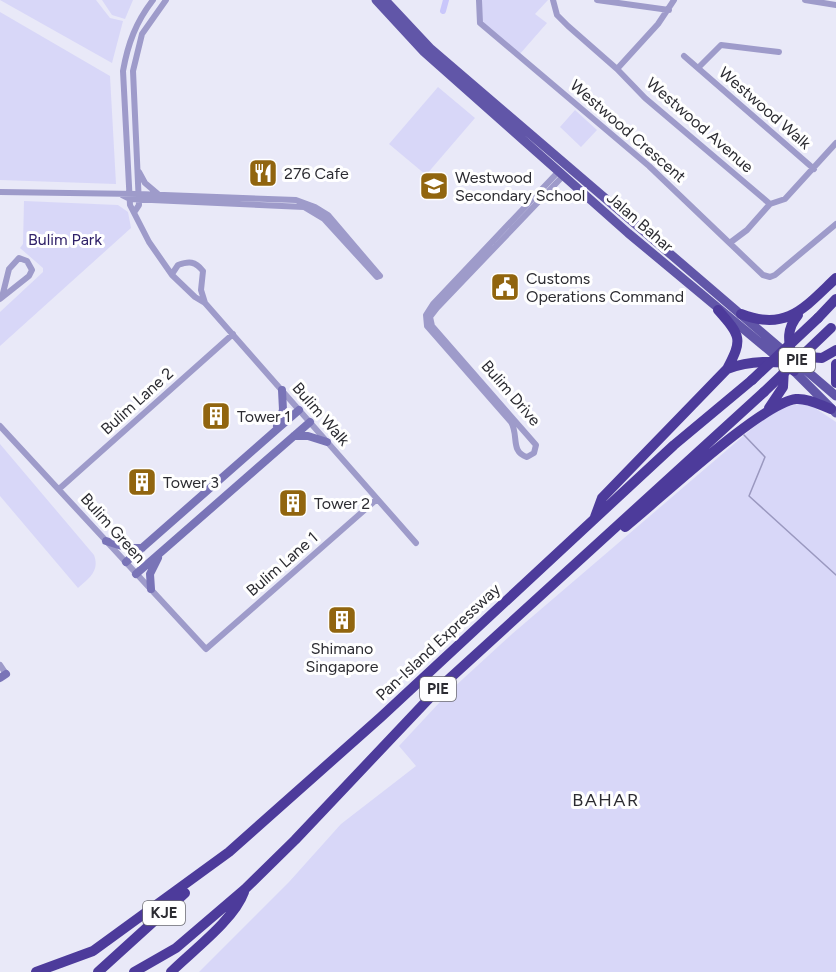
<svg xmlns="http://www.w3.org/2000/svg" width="836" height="972" viewBox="0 0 836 972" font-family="Figtree,sans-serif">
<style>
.green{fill:#d8d7f8}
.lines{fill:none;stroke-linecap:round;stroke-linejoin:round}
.stream{stroke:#9a98bf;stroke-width:1.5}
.canal{stroke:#c9c7fb;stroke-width:6}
.street{stroke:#9e9bca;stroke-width:6}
.secondary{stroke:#7974b7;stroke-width:8}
.primary{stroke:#6156a8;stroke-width:9}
.highway{stroke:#4d3b9b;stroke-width:10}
.highway-bridge{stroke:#4d3b9b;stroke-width:10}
.labels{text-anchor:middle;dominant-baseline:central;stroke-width:6;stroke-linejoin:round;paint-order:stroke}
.shield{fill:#fff;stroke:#6b6b70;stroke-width:1.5}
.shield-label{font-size:15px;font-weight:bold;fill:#2c2c32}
.street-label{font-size:16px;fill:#2c2c32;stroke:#fff}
.poi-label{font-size:16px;fill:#2c2c32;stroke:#fff;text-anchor:start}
.park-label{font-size:16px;fill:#302269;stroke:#fff}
.neighbourhood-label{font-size:18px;letter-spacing:1.5px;fill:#2c2c32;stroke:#fff}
</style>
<rect width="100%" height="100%" fill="#e9e9f8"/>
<path class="green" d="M0,0H96L110,18L123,21L112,63Z
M102,0H133L125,19L112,15Z
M479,0H548L535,14L547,23L519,55L481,24Z
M0,12L110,76L116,184L0,180Z
M438,87L475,118L426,175L389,144Z
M575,110L597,130L581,147L560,127Z
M24,201L118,205L128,212L131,228L0,346V312L43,272V268L20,248L23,244Z
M799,404H809L836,422V972H199L289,882L341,824L416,766L399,746L452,689L512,634L762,420L785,407Z
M0,444L94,555C100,571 89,578 78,588L0,496Z"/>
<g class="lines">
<path class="stream" d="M744,435L765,457L749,496L836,575"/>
<path class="canal" d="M443,11L446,0"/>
<path class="street" d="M153,0C136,22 128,43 123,71L130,205L149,242L172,275L195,297L205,303L416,543
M479,0L480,23L649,166L763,275L770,277L775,275L836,224
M553,0L557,15L568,26L617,69L645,98L770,204
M597,0L669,10
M805,0L836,5
M684,56L814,169
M698,68L721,45L779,52
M617,69L658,24L674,0
M559,171L433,304L426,315L427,326L511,422C519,435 510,452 527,457L534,453L536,445L432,326L430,317L437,308L564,175
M139,172L145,183L158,194
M0,192L138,194L296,200L315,207L328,215L380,276L377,277L324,219L304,207L130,199L122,195
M770,204L785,199L836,143
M135,211L139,205L133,71L142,34L166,0
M731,242L747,230L770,204
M172,274L178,265C189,261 195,261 203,271L201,290L205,303
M0,299L29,276L32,270L27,261L19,258L9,269L2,297
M0,426L206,649L377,499
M59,489L233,334
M0,665L6,674"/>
<path class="secondary" d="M277,426L283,410L282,390
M294,436H308L327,442
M106,541L128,548H142
M126,562L299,410
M136,574L310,422
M151,589L150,574L158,558
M0,678L6,674"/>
<path class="primary" d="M376,0L424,52L628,233L794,371L836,413
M385,0L431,49L836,396"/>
<path class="highway" d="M741,314C787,332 805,307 836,278
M818,318L836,299
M794,356L822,358L836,350
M836,364V383
M727,369C751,360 774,361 800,364
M794,371C792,349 782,334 798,315
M769,408L783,387L784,368
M595,517L602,498L727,369C743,339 741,336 718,310
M625,527C658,501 761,403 796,399C808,398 820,405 831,409
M36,972L93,951L229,852L381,717L674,445L752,380
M98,972L185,893
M134,972L176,948L245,889L295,840L437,690L764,392
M171,972C192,951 234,920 244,892"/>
<path class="highway-bridge" d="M752,380L818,318
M764,392L831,328"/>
</g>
<defs>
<g id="restaurant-square" transform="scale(1.5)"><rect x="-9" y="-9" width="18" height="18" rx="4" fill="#91650f" stroke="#fff"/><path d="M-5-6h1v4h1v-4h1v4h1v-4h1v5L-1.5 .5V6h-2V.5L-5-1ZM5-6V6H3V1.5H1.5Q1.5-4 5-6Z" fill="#fff"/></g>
<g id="school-square" transform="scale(1.5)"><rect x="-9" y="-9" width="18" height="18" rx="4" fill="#91650f" stroke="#fff"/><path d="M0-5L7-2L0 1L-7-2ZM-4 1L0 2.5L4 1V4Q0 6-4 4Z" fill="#fff"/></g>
<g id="civic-square" transform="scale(1.5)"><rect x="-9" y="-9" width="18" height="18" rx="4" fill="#91650f" stroke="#fff"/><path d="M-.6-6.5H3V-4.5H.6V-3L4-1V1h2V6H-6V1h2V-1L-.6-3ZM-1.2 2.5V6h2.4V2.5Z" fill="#fff"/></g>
<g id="building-square" transform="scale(1.5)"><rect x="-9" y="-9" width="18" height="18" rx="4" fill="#91650f" stroke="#fff"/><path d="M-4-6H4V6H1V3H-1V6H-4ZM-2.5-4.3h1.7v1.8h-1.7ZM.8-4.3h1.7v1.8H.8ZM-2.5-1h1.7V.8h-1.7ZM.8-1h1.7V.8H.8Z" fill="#fff"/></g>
</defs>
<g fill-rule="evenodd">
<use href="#restaurant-square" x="263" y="173"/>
<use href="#school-square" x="434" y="186"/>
<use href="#civic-square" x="505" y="287"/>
<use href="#building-square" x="216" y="416"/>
<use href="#building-square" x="142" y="482"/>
<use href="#building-square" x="293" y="503"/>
<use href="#building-square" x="342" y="620"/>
</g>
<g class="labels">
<g class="shield">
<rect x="779" y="348" width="36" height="24" rx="4.5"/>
<rect x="420" y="677" width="36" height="24" rx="4.5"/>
<rect x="143" y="901" width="42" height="24" rx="4.5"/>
</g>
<g class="shield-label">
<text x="797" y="360">PIE</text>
<text x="438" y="689">PIE</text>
<text x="164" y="913">KJE</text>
</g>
<g class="street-label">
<text transform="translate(765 108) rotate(41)">Westwood Walk</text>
<text transform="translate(700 125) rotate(41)">Westwood Avenue</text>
<text transform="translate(628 131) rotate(41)">Westwood Crescent</text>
<text transform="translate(640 222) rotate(41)">Jalan Bahar</text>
<text transform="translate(511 393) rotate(49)">Bulim Drive</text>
<text transform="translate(137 401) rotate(-42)">Bulim Lane 2</text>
<text transform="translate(321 414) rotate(49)">Bulim Walk</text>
<text transform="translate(113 528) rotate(48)">Bulim Green</text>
<text transform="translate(282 564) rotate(-41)">Bulim Lane 1</text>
<text transform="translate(438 642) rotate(-43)">Pan-Island Expressway</text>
</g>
<g class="poi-label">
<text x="284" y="173">276 Cafe</text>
<text x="455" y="177">Westwood<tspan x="455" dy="18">Secondary School</tspan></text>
<text x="526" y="278">Customs<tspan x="526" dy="18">Operations Command</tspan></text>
<text x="237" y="416">Tower 1</text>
<text x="163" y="482">Tower 3</text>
<text x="314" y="503">Tower 2</text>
<text x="342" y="648" text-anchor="middle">Shimano<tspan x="342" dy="18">Singapore</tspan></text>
</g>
<g class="park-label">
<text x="65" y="239">Bulim Park</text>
</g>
<g class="neighbourhood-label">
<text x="606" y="800">BAHAR</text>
</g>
</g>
</svg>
